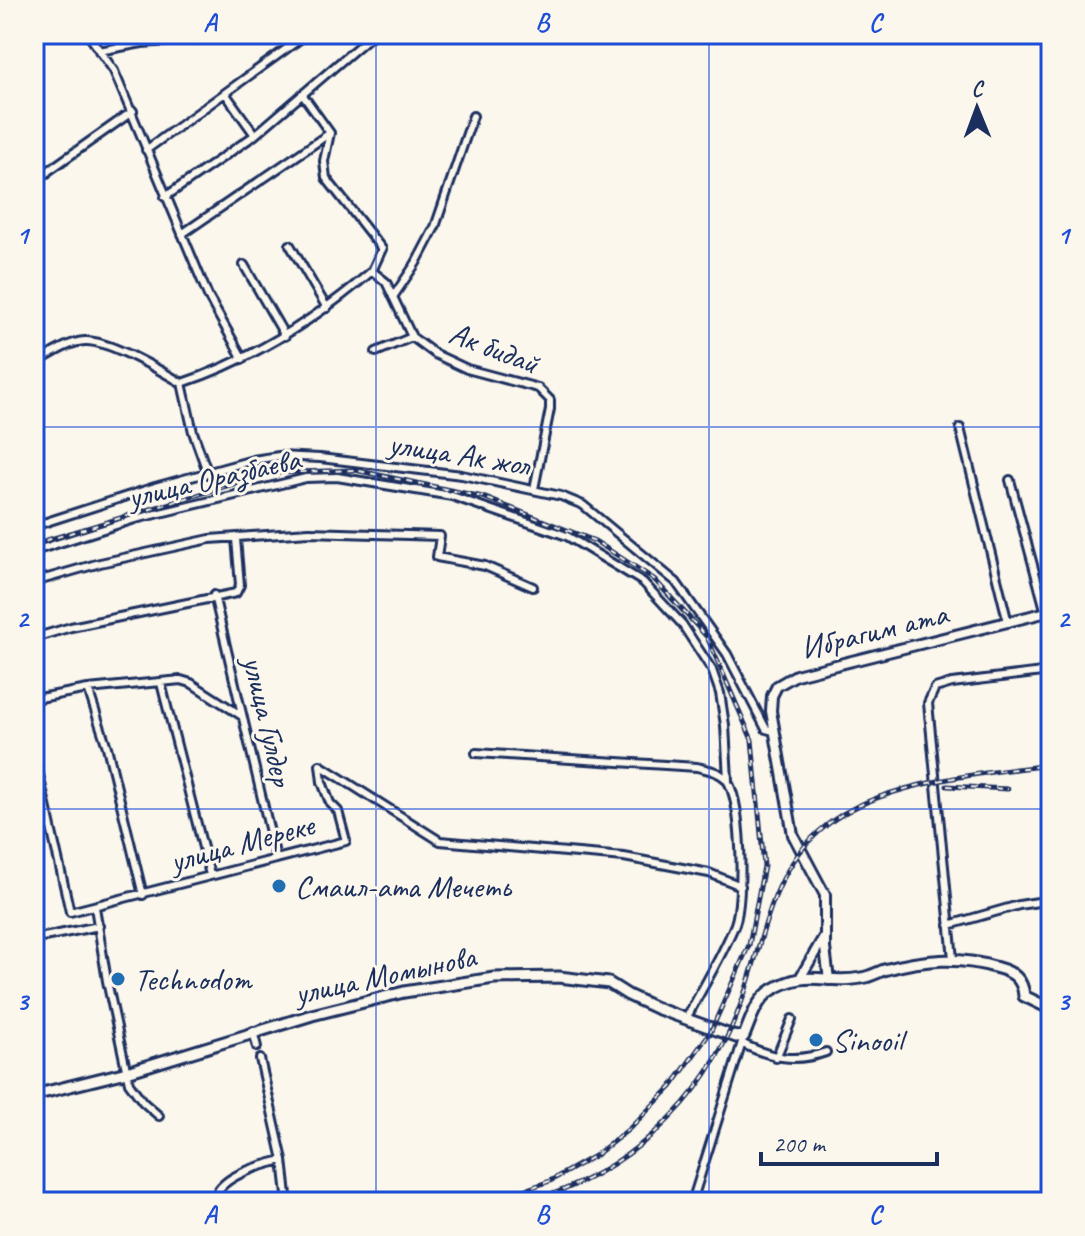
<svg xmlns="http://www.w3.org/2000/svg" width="1085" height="1236" viewBox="0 0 1085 1236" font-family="Caveat,sans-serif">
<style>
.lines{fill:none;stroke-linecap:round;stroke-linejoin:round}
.minor-casing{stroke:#1b2f5e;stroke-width:12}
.tertiary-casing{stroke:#1b2f5e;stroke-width:14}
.secondary-casing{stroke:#1b2f5e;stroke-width:15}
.minor{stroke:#fbf7ec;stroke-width:6}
.tertiary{stroke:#fbf7ec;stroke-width:8}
.secondary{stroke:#fbf7ec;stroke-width:9}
.rail-casing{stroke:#1b2f5e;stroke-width:5}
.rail{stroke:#fbf7ec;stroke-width:2;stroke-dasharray:6;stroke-linecap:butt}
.grid{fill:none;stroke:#1d4ed8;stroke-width:2;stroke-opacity:0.55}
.poi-dot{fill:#1f6fb2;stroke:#fbf7ec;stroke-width:3}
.labels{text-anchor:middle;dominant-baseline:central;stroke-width:6;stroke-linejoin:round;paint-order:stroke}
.street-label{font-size:32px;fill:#1b2f5e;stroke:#fbf7ec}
.poi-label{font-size:32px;fill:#1b2f5e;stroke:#fbf7ec;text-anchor:start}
.neatline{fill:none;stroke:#1d4ed8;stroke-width:3}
.grid-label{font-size:26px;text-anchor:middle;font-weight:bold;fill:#1d4ed8}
</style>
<rect width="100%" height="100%" fill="#fbf7ec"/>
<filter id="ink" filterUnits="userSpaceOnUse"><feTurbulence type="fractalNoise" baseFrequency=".0125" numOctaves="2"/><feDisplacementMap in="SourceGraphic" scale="16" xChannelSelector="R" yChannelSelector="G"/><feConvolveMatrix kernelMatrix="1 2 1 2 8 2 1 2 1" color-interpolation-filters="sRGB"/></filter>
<g filter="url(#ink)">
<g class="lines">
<g class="minor-casing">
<path id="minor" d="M88,34L114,71L209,298L243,359
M99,51L142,43L230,37L234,34
M302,94L330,133L324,161L326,178L382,249L372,271
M255,135L225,93L307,34
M146,150L225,93
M34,157L47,173
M34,181L133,111
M165,197L255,135L373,34
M182,234L330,133
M290,245L327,308
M244,265L285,336
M393,297L416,263L435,227L473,116
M376,352L412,337
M34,364C49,356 67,342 85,341C109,340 161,371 182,383C254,359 315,320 372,271L386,282L412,337L435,354L467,369L538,388L550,400V409L534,489
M182,383L193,432L208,474
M960,428L1008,623
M1010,480L1046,613
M34,526L155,487L253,460L279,456L320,458L462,475L561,496L583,505L676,582L727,654L766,729L774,731
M34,551L135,519L306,478L337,477L452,496L567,536L643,582L682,624L712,670L720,693L725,725L728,780
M34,582L100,563L210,539L309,532L440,536L437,557L485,566L533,587
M214,595L276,858
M34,638L71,627L236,593L240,585L236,539
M161,683L210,875
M88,689L107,747L143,895
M34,699L88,689L181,680L191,683L242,716
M34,752L70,912L346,841L338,811L330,803L322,782L320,765
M476,753L697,767C706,769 718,771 725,778C743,796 744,900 735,924C722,957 702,988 686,1019
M320,765L440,841L624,857L709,873L741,886
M95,907L107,981L129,1083L143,1102L159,1116
M949,925L1019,905L1051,900
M34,939L99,926
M953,959L928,703L935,688L952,683L1051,671
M253,1031L257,1047
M743,1044C772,1058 795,1063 826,1052
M776,1058L792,1019
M260,1059L283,1160L287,1195
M205,1202L215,1197C222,1175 262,1165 283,1160
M692,1202L744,1036"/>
</g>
<g class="tertiary-casing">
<path id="tertiary" d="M800,978L825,935
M829,980L825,948V895L793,835L771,711L772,696L777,686L796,675L1051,611"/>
</g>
<g class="secondary-casing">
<path id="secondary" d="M34,1095L127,1072L312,1015L404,992L494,978L559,977L609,983L628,995L656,1008L736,1037L744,1036C751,1019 756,1000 772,990C808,968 825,985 861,978C869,977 876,973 884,970C923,959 959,956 998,968C1013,972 1023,979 1024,996L1051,1009"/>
</g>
<use href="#minor" class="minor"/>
<use href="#tertiary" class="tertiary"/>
<use href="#secondary" class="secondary"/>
<g class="rail-casing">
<path id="rail" d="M34,544L270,473L355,470L483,497L595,541L654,579L707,637L752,740L764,866L749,945L711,1031L671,1087L629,1129L596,1155L550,1181L490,1202
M947,786L1008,789
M529,1202C625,1174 704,1104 739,1009C766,939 767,866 835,819C889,782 987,772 1051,765"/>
</g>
<use href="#rail" class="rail"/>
</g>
</g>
<path class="grid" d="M376,34V1202M709,34V1202M34,427H1051M34,809H1051"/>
<g class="poi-dot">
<circle cx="279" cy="886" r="8"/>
<circle cx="118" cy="979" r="8"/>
<circle cx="816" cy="1040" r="8"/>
</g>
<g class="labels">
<g class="street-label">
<text transform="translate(494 348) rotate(21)">Ак бидай</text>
<text transform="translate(459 454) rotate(9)">улица Ак жол</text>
<text transform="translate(214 478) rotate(-13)">улица Оразбаева</text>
<text transform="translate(874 631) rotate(-14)">Ибрагим ата</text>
<text transform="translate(268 721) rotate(77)">улица Гулдер</text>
<text transform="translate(242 843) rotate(-15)">улица Мереке</text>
<text transform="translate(385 975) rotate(-12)">улица Момынова</text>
</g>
<g class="poi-label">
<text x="295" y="886">Смаил-ата Мечеть</text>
<text x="134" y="979">Technodom</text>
<text x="832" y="1040">Sinooil</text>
</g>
</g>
<rect width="1085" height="1236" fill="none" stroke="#fbf7ec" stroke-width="88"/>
<g transform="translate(977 108) rotate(359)" stroke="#fbf7ec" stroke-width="6" paint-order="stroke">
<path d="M0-6L14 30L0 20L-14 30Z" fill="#1b2f5e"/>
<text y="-12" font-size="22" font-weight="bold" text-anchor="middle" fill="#1b2f5e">С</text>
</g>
<path d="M761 1152v12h176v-12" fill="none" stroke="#1b2f5e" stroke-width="4"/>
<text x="773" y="1152" font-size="24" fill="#1b2f5e" stroke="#fbf7ec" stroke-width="6" paint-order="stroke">200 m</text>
<rect x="44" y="44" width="997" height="1148" class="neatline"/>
<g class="grid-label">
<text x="210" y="31">A</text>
<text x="542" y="31">B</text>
<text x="875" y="31">C</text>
<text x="22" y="244">1</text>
<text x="1063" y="244">1</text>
<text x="22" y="627">2</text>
<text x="1063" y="627">2</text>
<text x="22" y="1010">3</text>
<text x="1063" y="1010">3</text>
<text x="210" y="1223">A</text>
<text x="542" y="1223">B</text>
<text x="875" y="1223">C</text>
</g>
</svg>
